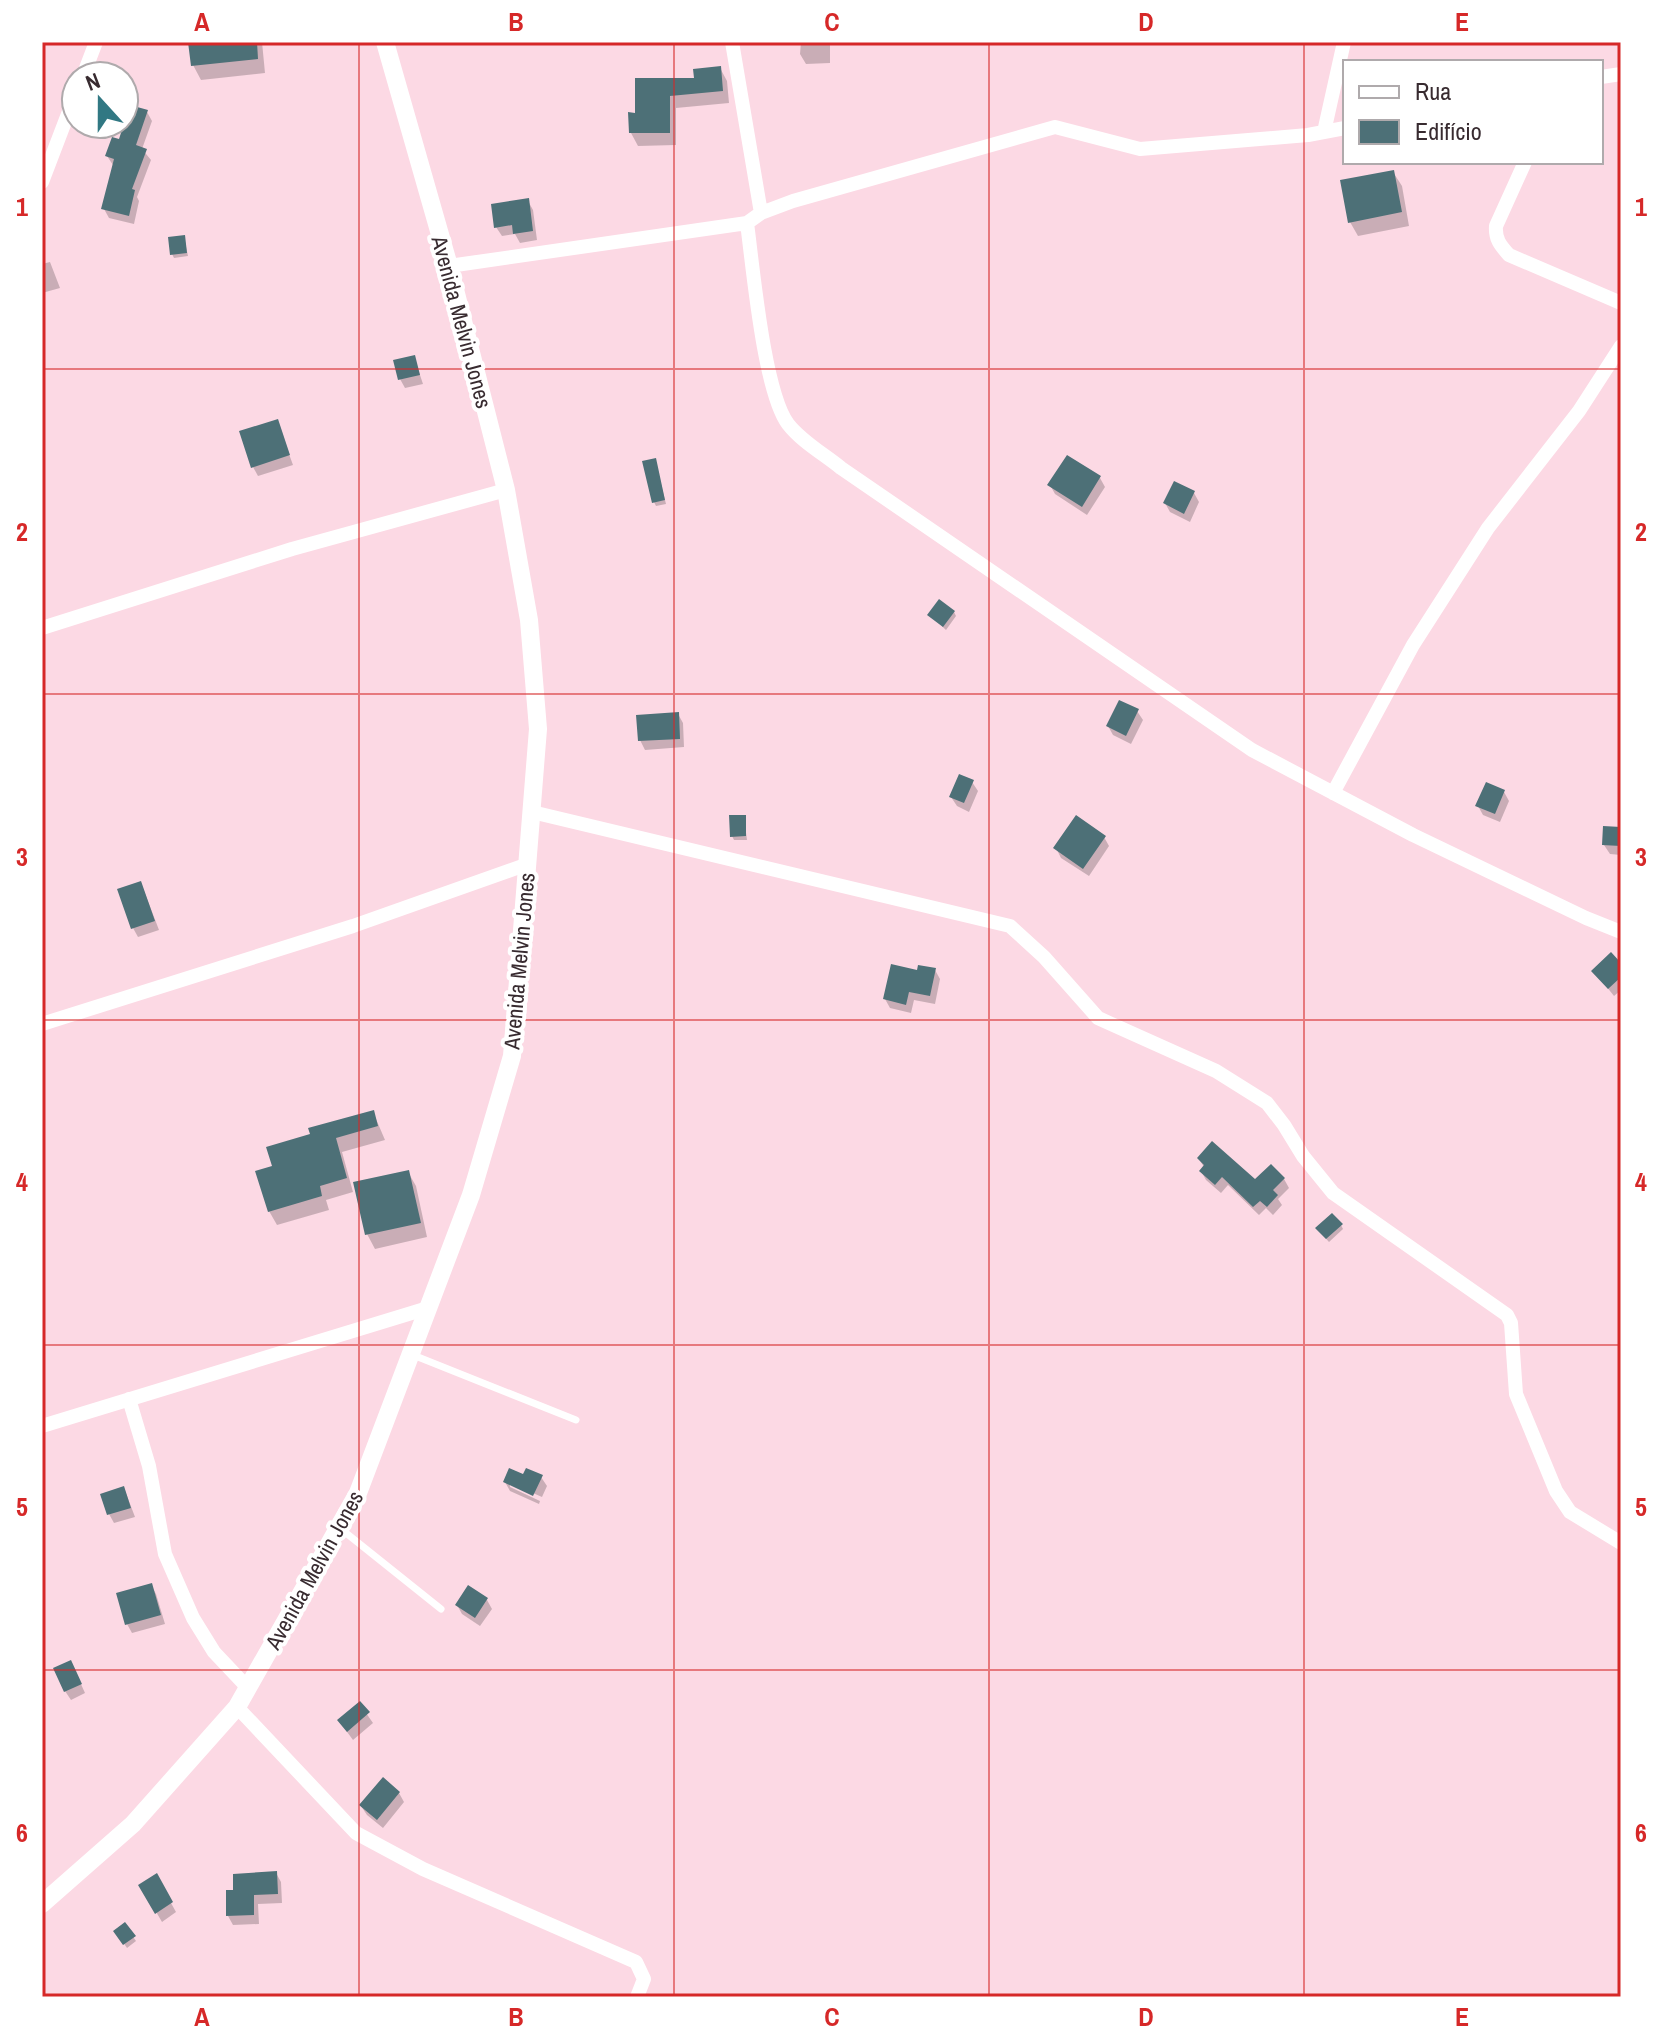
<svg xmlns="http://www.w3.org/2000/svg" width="1663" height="2039" viewBox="0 0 1663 2039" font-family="'Archivo Narrow',sans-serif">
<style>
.shadow{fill:#0003}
.building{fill:#4d7077}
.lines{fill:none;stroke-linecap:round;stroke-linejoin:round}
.service{stroke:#fff;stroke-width:7}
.minor{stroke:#fff;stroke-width:14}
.tertiary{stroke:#fff;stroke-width:18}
.grid{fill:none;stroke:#d62828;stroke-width:2;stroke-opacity:0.55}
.labels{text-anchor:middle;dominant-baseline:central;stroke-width:8;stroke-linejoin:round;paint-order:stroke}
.street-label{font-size:22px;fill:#382b30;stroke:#fff}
.neatline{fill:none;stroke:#d62828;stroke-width:3}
.grid-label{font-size:26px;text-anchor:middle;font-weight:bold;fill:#d62828}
</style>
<rect width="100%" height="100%" fill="#fcd9e4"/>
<path class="shadow" d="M190,42H262L265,73L201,80L193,65Z
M801,42H830V63L806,64L800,54Z
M720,68L727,81L729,103L676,108V145L638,146L631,133L637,115Z
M147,112L152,121L142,149L151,160L137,197L139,201L134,224L109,218L104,209L113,165L107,156Z
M1393,172L1402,186L1409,226L1358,236L1350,222Z
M528,201L533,210L537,240L520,243L515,234L502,236L496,227Z
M184,237L188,256L174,258L172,254Z
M50,262L60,288L42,293V264Z
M414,357L423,384L405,388L400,379Z
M277,421L293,465L258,476L253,467Z
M655,460L666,504L656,506L654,502Z
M1100,478L1105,487L1087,515L1055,494L1050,485Z
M1194,493L1199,502L1190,522L1170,512L1165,503Z
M954,612L956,616L946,630L930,615Z
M1137,711L1143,720L1131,744L1113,735L1108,726Z
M678,714L683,723L684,747L645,750L640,740Z
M972,782L978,791L969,812L957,806L951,797Z
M1504,792L1509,801L1500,822L1483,815L1478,806Z
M744,817L747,840H734L732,836Z
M1621,829V855L1610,854L1604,845Z
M1104,837L1109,846L1089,876L1061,858L1056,848Z
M141,883L159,930L138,937L133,928Z
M1621,966V990L1614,996L1594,971Z
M935,970L940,979L935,1004L914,1000L911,1013L890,1008L885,999L919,973Z
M373,1112L385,1140L342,1152L353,1192L326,1200L329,1210L277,1225L269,1211L274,1168L312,1135Z
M1199,1159L1256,1182L1284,1179L1289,1188L1278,1199L1282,1205L1273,1215L1266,1208L1259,1215L1228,1185L1221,1193L1206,1180L1201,1171L1204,1167Z
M408,1172L416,1186L427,1237L375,1249L367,1234Z
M1341,1225L1343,1229L1329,1242L1320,1232Z
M524,1476L541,1477L547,1486L542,1497L510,1483V1487L540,1501L539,1504L510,1491L505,1482Z
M124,1488L135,1517L114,1523L109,1514Z
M151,1585L156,1594L165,1624L132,1633L127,1624Z
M487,1600L492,1609L480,1626L462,1614L457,1605Z
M75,1671L85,1693L71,1700L65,1691Z
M359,1703L373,1723L353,1740L339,1721Z
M399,1793L404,1802L383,1828L367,1815L361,1806Z
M276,1873L281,1882L282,1903L258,1904L259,1924L233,1925L228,1916Z
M156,1876L176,1912L162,1922L141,1886Z
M125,1925L136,1941L127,1948L116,1932Z"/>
<path class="building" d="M188,42H257L258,59L191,66Z
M721,66L723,91L670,96V133H629L628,112L635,113V78H694L693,69Z
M130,105L148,110L136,145L147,149L132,189L135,190L129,216L101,209L114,159L105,156L112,137L119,139Z
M1394,170L1402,212L1348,223L1340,180Z
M529,198L533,231L513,234L512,225L494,228L491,204Z
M185,235L187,253L170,255L168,237Z
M415,355L420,375L398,380L393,360Z
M278,419L290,455L251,468L239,431Z
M1067,455L1101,476L1082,507L1047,485Z
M656,458L665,500L652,503L642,461Z
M1174,481L1195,491L1184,514L1163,503Z
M939,599L955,611L943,627L927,615Z
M1119,700L1139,709L1126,736L1106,726Z
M679,712L680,739L638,741L636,715Z
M959,774L974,780L964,803L949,797Z
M1486,782L1505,790L1495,814L1475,806Z
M729,815H746V836L730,837Z
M1076,815L1106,836L1083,869L1053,848Z
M1603,826L1621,827V846L1602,845Z
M141,881L155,921L131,929L117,889Z
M1611,952L1621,963V977L1608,989L1591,971Z
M891,964L917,970L918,965L936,968L930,996L909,992L906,1005L883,999Z
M374,1110L378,1126L336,1138L347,1178L320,1186L322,1196L268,1212L255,1171L272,1166L266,1147L310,1134L308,1128Z
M1212,1141L1255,1179L1271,1164L1285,1178L1273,1190L1278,1195L1267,1207L1260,1201L1253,1207L1222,1177L1215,1185L1199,1171L1204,1165L1197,1158Z
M409,1170L421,1223L365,1235L353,1182Z
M1332,1213L1343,1224L1326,1239L1315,1228Z
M509,1468L523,1474L526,1468L543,1475L533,1496L503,1482Z
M124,1486L131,1508L107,1515L100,1494Z
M152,1583L161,1615L125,1625L116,1593Z
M468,1585L488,1598L475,1618L455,1605Z
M71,1660L82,1684L64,1692L53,1668Z
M360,1701L370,1712L347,1732L337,1720Z
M383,1777L400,1792L377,1820L359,1805Z
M277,1871L278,1894L254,1895V1915L226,1916V1890H233V1874Z
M157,1873L173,1902L155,1914L138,1885Z
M125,1922L136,1936L123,1945L113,1931Z"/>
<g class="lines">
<path class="service" d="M413,1355L576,1420
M341,1529L441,1609"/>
<path class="minor" d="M732,42L761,213
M83,76L96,42
M1601,77L1621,74
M1324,132L1344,42
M1525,162L1496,226C1495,239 1500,245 1509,255L1621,303
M42,182L76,93
M747,223C753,268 764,392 788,424C802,442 824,454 841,468L1252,750L1413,835L1586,918L1621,932
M449,266L747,223L761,213L793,201L1055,127L1140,149L1308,135L1345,128
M42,628L292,549L506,490
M1333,793L1413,645L1488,528L1579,411L1621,346
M532,812L1010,926L1044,957L1098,1018L1216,1071L1267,1103L1284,1125L1303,1156L1333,1193L1507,1315L1511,1323L1516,1394L1556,1491L1570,1512L1621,1543
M42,1024L353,926L528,864
M129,1399L149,1466L165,1554L193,1618L214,1652L248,1688
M42,1426L428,1308
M237,1707L356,1833L423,1869L636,1962L644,1979L637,1997"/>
<path class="tertiary" d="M42,1904L133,1824L237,1707L358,1493L471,1195L512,1056L538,729L529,620L506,490L449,266L385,42"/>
</g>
<path class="grid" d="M359,42V1997M674,42V1997M989,42V1997M1304,42V1997M42,369H1621M42,694H1621M42,1020H1621M42,1345H1621M42,1670H1621"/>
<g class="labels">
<g class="street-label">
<text transform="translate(462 322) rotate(75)">Avenida Melvin Jones</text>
<text transform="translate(519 961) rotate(-85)">Avenida Melvin Jones</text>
<text transform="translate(314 1570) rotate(-61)">Avenida Melvin Jones</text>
</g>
</g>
<rect width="1663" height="2039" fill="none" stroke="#ffffff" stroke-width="88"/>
<rect x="1343" y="60" width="260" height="104" fill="#ffffff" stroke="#afaaac" stroke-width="2"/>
<rect x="1359" y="86" width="40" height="12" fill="#ffffff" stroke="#afaaac" stroke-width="2"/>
<text x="1415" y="100" font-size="24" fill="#382b30">Rua</text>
<rect x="1359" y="120" width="40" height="24" fill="#4d7077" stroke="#afaaac" stroke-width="2"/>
<text x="1415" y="140" font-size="24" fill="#382b30">Edifício</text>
<g transform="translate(100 100) rotate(339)"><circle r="38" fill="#ffffff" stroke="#afaaac" stroke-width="2"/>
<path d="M0-6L14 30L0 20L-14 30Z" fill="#317883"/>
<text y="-12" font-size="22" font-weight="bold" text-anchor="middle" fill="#382b30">N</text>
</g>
<rect x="44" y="44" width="1575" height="1951" class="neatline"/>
<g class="grid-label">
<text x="202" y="31">A</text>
<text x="516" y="31">B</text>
<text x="832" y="31">C</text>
<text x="1146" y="31">D</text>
<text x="1462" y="31">E</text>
<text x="22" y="216">1</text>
<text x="1641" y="216">1</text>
<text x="22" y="541">2</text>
<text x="1641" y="541">2</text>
<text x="22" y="866">3</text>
<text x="1641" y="866">3</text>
<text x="22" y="1191">4</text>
<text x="1641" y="1191">4</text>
<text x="22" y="1516">5</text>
<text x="1641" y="1516">5</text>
<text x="22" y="1842">6</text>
<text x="1641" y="1842">6</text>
<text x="202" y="2026">A</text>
<text x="516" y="2026">B</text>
<text x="832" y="2026">C</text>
<text x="1146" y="2026">D</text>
<text x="1462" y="2026">E</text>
</g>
</svg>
